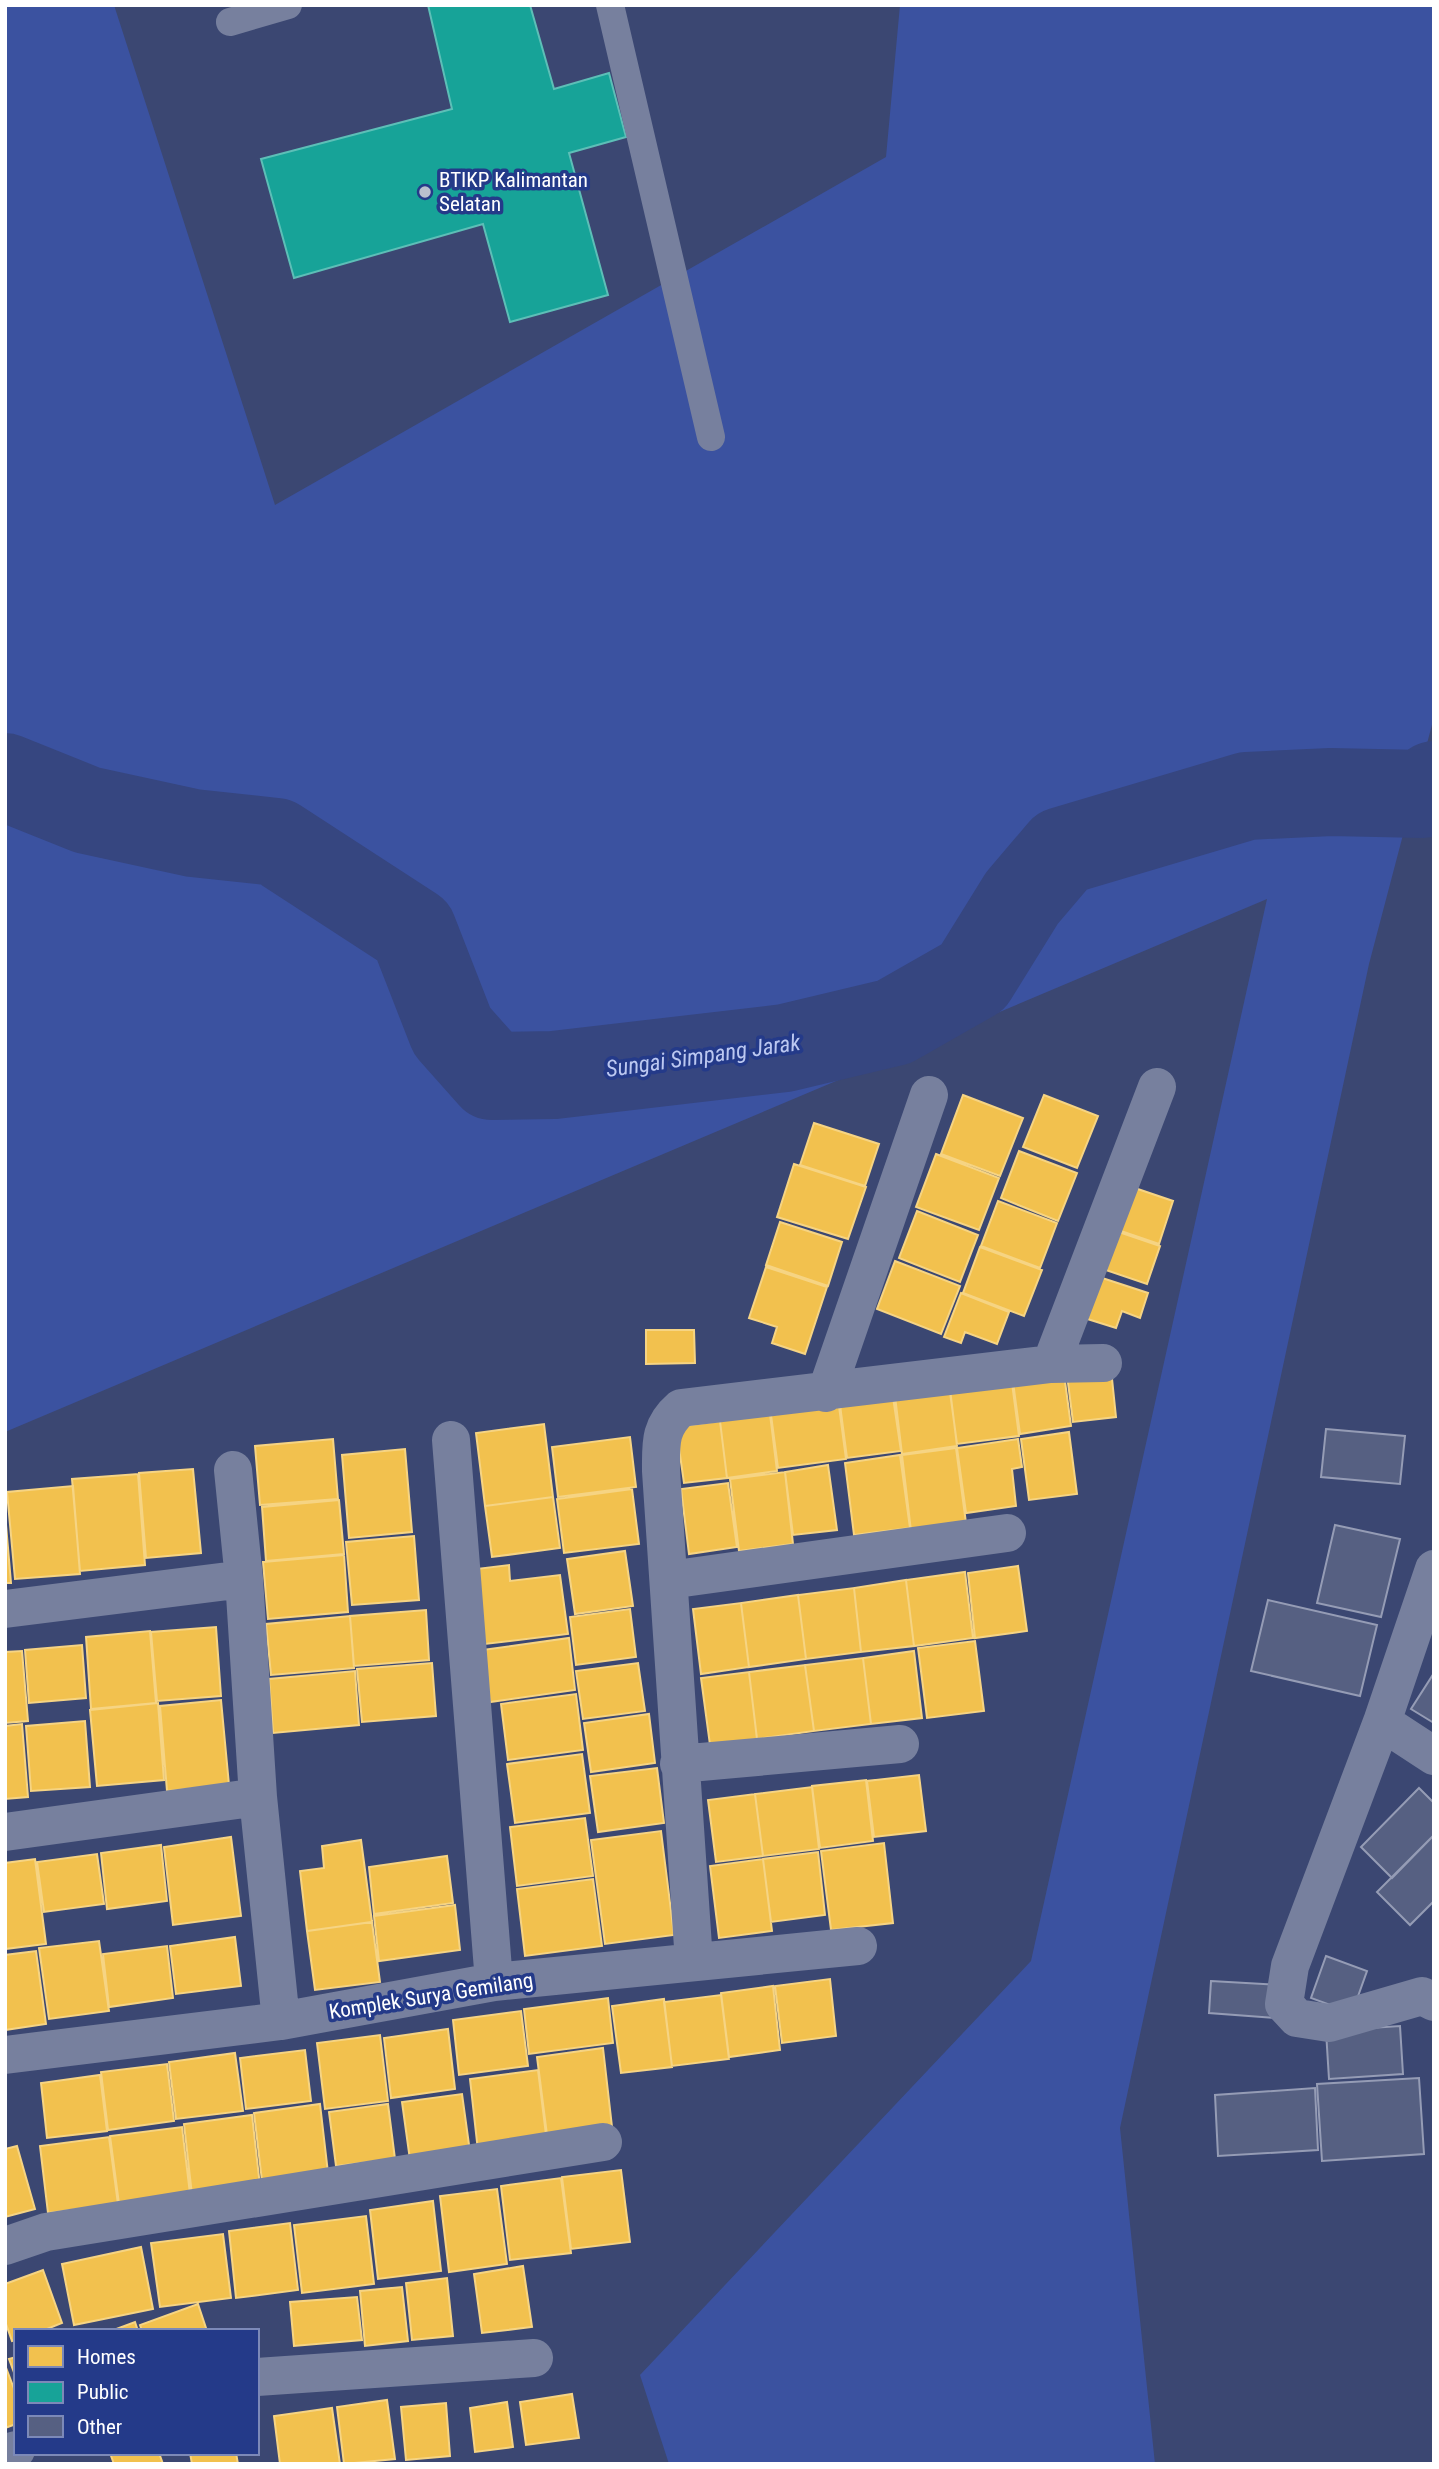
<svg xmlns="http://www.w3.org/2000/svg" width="1439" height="2469" viewBox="0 0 1439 2469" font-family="'Roboto Condensed',sans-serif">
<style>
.green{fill:#3b52a0}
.homes{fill:#f2c14e;stroke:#f6d483;stroke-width:2}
.public{fill:#17a398;stroke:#5dbfb7;stroke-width:2}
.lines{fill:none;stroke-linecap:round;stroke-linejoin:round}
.river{stroke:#364680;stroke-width:88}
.building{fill:#566082;stroke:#959cb5;stroke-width:2}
.lane{stroke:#77809e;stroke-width:28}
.street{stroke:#77809e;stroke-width:38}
.poi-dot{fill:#babfce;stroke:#243a89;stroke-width:2.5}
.labels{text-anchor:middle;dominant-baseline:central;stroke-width:7;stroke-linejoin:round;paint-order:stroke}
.poi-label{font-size:21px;fill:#fff;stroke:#243a89;text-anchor:start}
.street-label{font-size:21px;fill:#fff;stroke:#243a89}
.water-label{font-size:23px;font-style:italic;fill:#bcc8f1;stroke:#243a89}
</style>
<rect width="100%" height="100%" fill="#3b4772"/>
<path class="green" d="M5,5H114L275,505L886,157L900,5H1434V717L1369,964L1120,2128L1155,2464H669L640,2375L1031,1961L1267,899L5,1432Z"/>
<path class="homes" d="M963,1095L1023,1118L1000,1176L941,1154Z
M1044,1095L1098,1116L1077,1168L1023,1147Z
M814,1123L879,1144L865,1186L800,1165Z
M1019,1151L1077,1173L1058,1221L1001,1198Z
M936,1154L999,1178L979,1230L916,1207Z
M794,1164L866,1187L848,1239L777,1217Z
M1126,1185L1173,1201L1159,1244L1112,1228Z
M998,1201L1057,1223L1040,1268L981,1246Z
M917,1211L978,1235L960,1282L899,1258Z
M780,1222L842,1242L828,1286L766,1265Z
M1113,1230L1160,1246L1147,1284L1100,1268Z
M980,1247L1042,1270L1024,1316L963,1293Z
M895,1261L960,1286L941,1334L877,1309Z
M766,1267L827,1287L805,1354L772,1343L777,1327L749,1318Z
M1093,1275L1148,1293L1140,1318L1122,1311L1116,1328L1078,1316Z
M961,1293L1009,1312L997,1344L965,1332L961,1343L944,1337Z
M646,1330H694L695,1363L646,1364Z
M1111,1369L1116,1417L1073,1422L1067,1375Z
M1064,1374L1071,1426L1020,1434L1013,1382Z
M1012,1383L1019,1436L957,1444L950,1392Z
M950,1389L957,1446L902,1454L895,1396Z
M893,1397L901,1451L847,1458L840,1405Z
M839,1406L846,1459L778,1468L771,1415Z
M770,1414L777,1471L727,1478L720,1421Z
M720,1421L727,1478L684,1483L676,1427Z
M544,1424L553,1497L485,1506L476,1433Z
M1069,1432L1077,1494L1029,1500L1021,1439Z
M630,1437L636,1487L558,1497L552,1447Z
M333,1439L338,1499L260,1505L255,1446Z
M1018,1439L1022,1467L1012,1469L1016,1506L966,1513L957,1448Z
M956,1448L966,1523L911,1531L902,1455Z
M405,1449L412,1532L349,1538L342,1455Z
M900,1455L910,1528L854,1535L845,1463Z
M828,1465L837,1530L793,1535L785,1472Z
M193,1469L201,1553L146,1558L139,1473Z
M785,1472L793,1544L739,1551L730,1479Z
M138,1474L145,1565L80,1571L72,1479Z
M728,1483L737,1547L689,1554L681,1489Z
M73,1486L80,1574L15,1579L7,1492Z
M632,1489L639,1544L564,1553L557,1499Z
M553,1497L560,1548L492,1557L485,1506Z
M339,1500L344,1554L266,1561L262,1507Z
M5,1513L11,1583H5Z
M414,1536L419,1600L352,1605L346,1542Z
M625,1551L633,1606L575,1614L567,1559Z
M344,1555L348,1612L268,1619L263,1562Z
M509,1565L510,1581L560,1575L568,1634L485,1644L476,1569Z
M1018,1566L1027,1631L975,1638L968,1573Z
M965,1572L973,1638L914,1646L906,1580Z
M906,1580L914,1646L861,1652L854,1588Z
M854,1588L861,1652L806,1659L798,1595Z
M798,1595L806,1659L749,1667L741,1603Z
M741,1603L749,1667L701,1674L693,1609Z
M630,1609L636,1657L576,1665L570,1617Z
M426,1610L429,1660L354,1666L350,1616Z
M350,1616L354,1668L271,1675L266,1624Z
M216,1627L221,1696L157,1701L151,1632Z
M150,1631L156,1703L91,1709L86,1637Z
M569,1638L575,1690L490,1702L482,1650Z
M975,1641L984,1711L927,1718L918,1648Z
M82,1645L86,1698L29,1703L25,1650Z
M22,1651L28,1721L5,1723V1652Z
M914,1651L922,1718L871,1724L863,1658Z
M863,1658L871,1724L814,1731L805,1665Z
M432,1663L436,1716L362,1722L357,1669Z
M638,1663L645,1711L583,1719L576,1671Z
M805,1665L814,1731L757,1739L749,1672Z
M355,1671L359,1725L273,1733L269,1679Z
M749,1672L757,1739L710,1745L701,1678Z
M576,1694L583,1750L508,1760L501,1704Z
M221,1700L229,1785L167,1791L160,1706Z
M158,1703L164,1780L97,1786L90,1710Z
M649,1714L655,1763L591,1772L584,1723Z
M85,1721L90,1787L31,1791L26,1726Z
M22,1724L28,1797L5,1799V1726Z
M582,1754L590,1813L515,1823L507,1764Z
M657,1768L664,1823L598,1832L590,1776Z
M919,1775L926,1831L874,1837L867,1781Z
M866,1780L873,1841L820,1848L812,1786Z
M812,1787L819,1849L763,1856L755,1794Z
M755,1794L763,1856L716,1862L708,1800Z
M585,1818L593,1876L517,1886L510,1827Z
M661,1831L674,1935L605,1944L591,1840Z
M231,1837L241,1916L173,1925L164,1847Z
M361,1840L372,1922L307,1931L300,1871L324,1868L322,1846Z
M884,1843L893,1923L831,1930L821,1851Z
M161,1845L167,1901L107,1909L101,1853Z
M818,1852L825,1915L771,1922L763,1859Z
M97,1854L104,1904L44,1912L37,1862Z
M447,1856L453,1903L374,1914L369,1867Z
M35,1859L46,1944L5,1949V1863Z
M763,1859L772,1931L719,1938L710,1866Z
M593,1879L602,1946L525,1956L517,1889Z
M455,1905L460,1950L379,1961L374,1916Z
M372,1922L380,1982L315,1990L307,1931Z
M235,1937L241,1986L176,1994L170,1946Z
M99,1941L109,2011L49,2019L39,1948Z
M167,1946L173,1998L109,2007L103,1954Z
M36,1951L46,2024L5,2030V1955Z
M830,1979L836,2036L782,2043L775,1986Z
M773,1986L780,2050L729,2057L721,1993Z
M721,1995L729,2059L672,2066L664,2002Z
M608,1998L613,2043L529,2054L524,2009Z
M664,1999L672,2067L621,2073L612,2006Z
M521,2011L528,2066L459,2075L453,2020Z
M448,2029L455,2089L391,2098L384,2038Z
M380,2035L388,2101L325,2109L317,2043Z
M603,2048L612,2127L547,2135L537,2057Z
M305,2050L311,2101L246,2109L240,2058Z
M235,2053L243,2111L176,2119L169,2062Z
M167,2064L174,2121L108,2130L101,2072Z
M538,2070L547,2143L478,2151L470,2079Z
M100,2075L107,2131L47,2138L41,2083Z
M462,2094L470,2152L410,2160L402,2102Z
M320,2104L328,2173L262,2181L254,2113Z
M388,2104L395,2159L336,2166L329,2112Z
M252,2115L260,2186L192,2195L184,2124Z
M182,2127L190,2194L119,2204L110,2136Z
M109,2137L118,2204L48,2213L40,2146Z
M17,2146L35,2209L5,2217V2149Z
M621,2170L630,2242L571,2249L562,2177Z
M561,2178L571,2253L510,2260L501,2186Z
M497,2189L507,2264L449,2272L440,2196Z
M433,2201L441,2271L378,2279L370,2210Z
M366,2216L374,2284L302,2293L294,2225Z
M290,2223L298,2290L236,2298L229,2231Z
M223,2234L231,2298L160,2307L151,2243Z
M141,2247L153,2309L74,2325L62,2264Z
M523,2266L532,2327L482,2333L474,2274Z
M43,2270L62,2323L42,2331H16V2340L12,2341L5,2321V2284Z
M447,2278L453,2336L412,2340L406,2283Z
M402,2287L408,2341L365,2346L360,2291Z
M357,2297L362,2340L294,2346L290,2302Z
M198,2304L207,2331H142L140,2325Z
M135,2322L138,2331H111Z
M16,2357V2378L9,2359Z
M5,2365L16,2394V2424L5,2428Z
M572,2394L579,2438L526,2445L520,2402Z
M387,2400L395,2459L344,2464L337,2407Z
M507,2402L513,2447L475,2452L470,2408Z
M446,2403L450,2456L406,2460L401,2407Z
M332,2408L340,2464H280L274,2416Z
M110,2453H159L163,2464H114Z
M190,2453H236L238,2464H192Z"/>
<path class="public" d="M428,5H530L554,89L609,73L626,137L569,153L608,295L510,322L483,224L294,278L261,159L452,109Z"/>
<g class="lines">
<path class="river" d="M5,777L87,810L193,833L276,842L413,931L452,1031L492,1076L554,1075L785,1048L894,1022L973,977L1022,898L1062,851L1247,796L1331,792L1423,794L1434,785"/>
</g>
<path class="building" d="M1326,1429L1405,1436L1400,1484L1321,1477Z
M1335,1525L1400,1539L1381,1617L1317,1603Z
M1268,1600L1377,1625L1360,1696L1251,1671Z
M1434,1673V1723L1411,1709Z
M1419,1788L1434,1803V1835L1392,1878L1361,1847Z
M1434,1835V1901L1410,1925L1377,1892Z
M1326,1956L1367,1971L1352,2013L1311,1998Z
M1211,1981L1279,1985L1276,2018L1209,2013Z
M1400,2026L1403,2074L1329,2079L1326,2031Z
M1419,2078L1424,2154L1322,2161L1317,2084Z
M1315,2088L1318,2150L1218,2156L1215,2095Z"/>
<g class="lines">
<path class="lane" d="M610,5L711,437
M230,22L288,5"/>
<path class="street" d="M1051,1364L1157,1087
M826,1393L929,1095
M451,1440L494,1982
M233,1470L244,1579L258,1797L281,2021
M1434,1569L1382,1722L1434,1756
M669,1580L1007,1533
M5,1609L244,1579
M1382,1722L1290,1966L1284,2004L1297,2018L1329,2023L1422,1996L1434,2002
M679,1764L900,1744
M5,1832L258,1797
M694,1962L661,1471C661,1444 659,1427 681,1408L1051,1364L1103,1363
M5,2055L281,2021L494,1982L858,1946
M5,2246L46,2232L603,2142
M257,2377L534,2358
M5,2453L16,2450"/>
</g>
<circle class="poi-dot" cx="425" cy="192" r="7"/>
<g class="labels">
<g class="poi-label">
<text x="439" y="180">BTIKP Kalimantan<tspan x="439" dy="24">Selatan</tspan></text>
</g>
<g class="street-label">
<text transform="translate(431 1996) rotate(-9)">Komplek Surya Gemilang</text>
</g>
<g class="water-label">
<text transform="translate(703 1056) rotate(-8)">Sungai Simpang Jarak</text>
</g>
</g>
<rect width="1439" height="2469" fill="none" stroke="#ffffff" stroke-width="14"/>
<rect x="14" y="2329" width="245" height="126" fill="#243a89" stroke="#7c89b8" stroke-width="2"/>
<rect x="28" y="2346" width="35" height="21" fill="#f2c14e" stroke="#7c89b8" stroke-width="2"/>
<text x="77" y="2364" font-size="21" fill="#ffffff">Homes</text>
<rect x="28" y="2382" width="35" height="21" fill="#17a398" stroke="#7c89b8" stroke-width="2"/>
<text x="77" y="2399" font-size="21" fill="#ffffff">Public</text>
<rect x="28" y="2416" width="35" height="21" fill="#566082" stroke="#7c89b8" stroke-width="2"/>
<text x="77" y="2434" font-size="21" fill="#ffffff">Other</text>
</svg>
